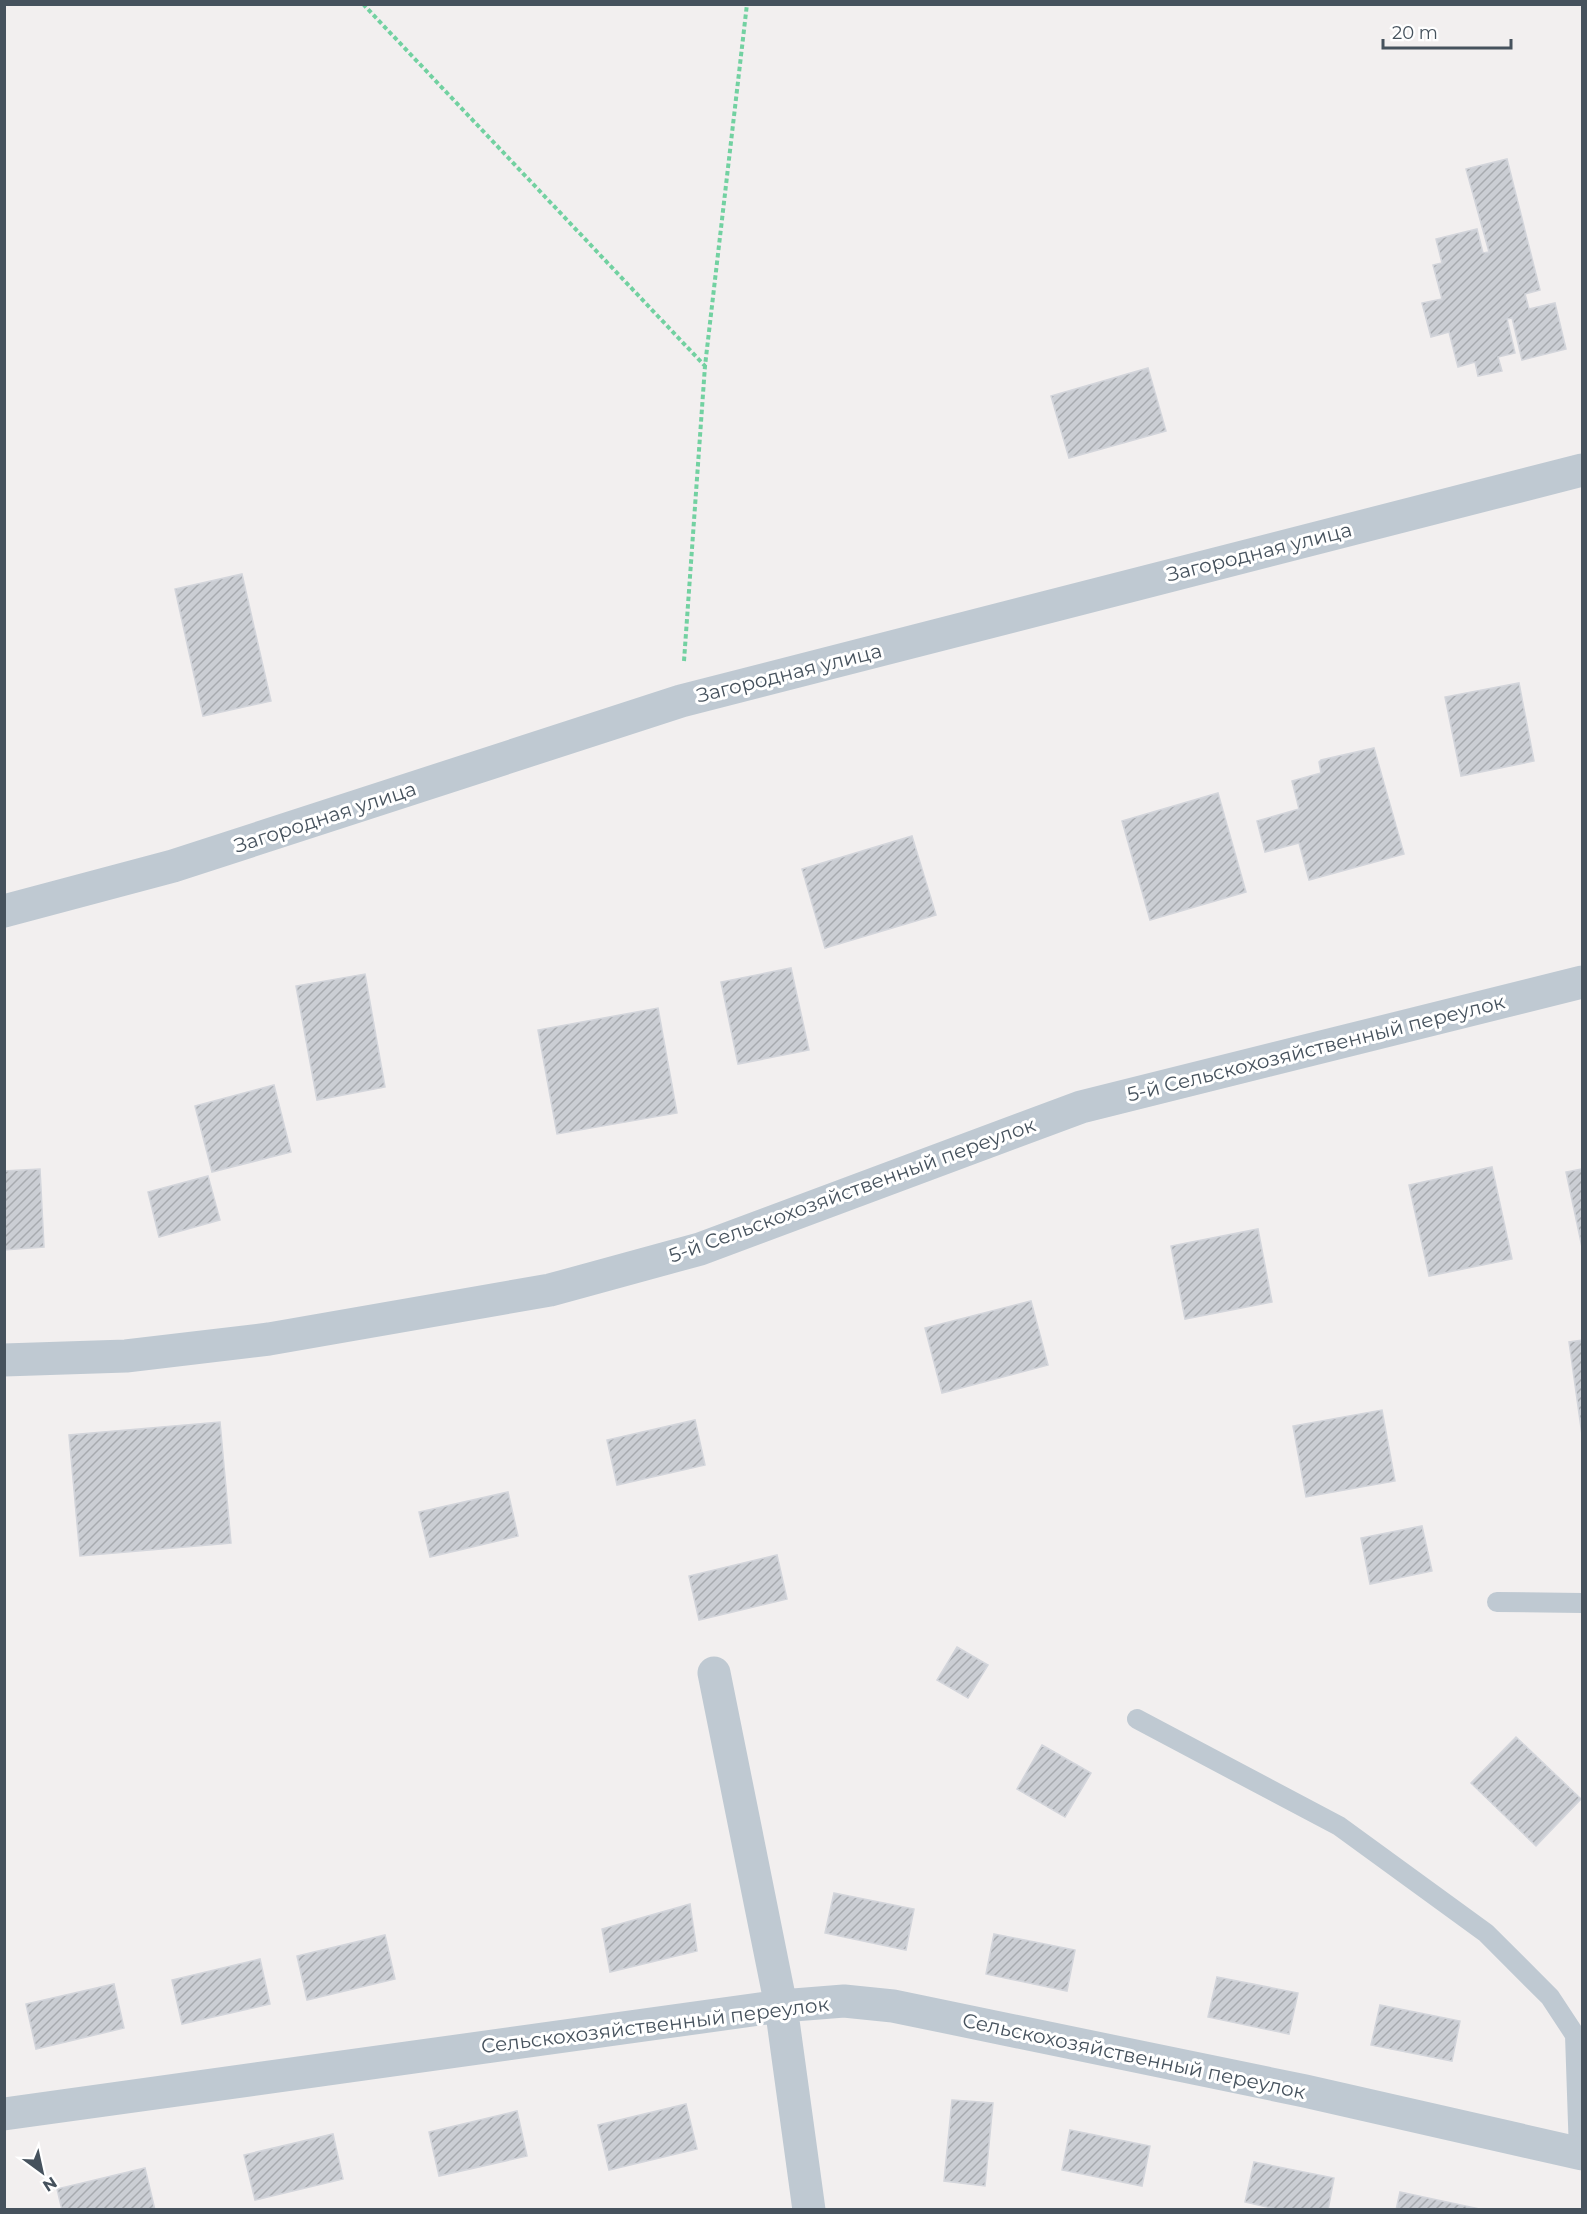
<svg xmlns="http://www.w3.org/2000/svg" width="1587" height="2214" viewBox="0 0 1587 2214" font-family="Montserrat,sans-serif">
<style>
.building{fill:url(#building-hatch);stroke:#d3d5db;stroke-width:1.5}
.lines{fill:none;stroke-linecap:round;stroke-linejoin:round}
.path{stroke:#72d1a1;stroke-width:4;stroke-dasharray:4.5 3;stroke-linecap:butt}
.service{stroke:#bfc9d2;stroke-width:20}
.minor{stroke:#bfc9d2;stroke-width:33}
.labels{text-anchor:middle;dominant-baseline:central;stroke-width:6;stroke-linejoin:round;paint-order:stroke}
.street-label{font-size:20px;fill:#46525d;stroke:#fff}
</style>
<defs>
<pattern id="building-hatch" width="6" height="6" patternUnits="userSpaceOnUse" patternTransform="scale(1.5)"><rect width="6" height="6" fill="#cbced4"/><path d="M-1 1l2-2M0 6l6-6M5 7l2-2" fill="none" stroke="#a7aaaf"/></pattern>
</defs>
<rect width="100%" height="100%" fill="#f2efef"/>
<path class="building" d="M1507,159L1540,290L1525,294L1529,309L1555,303L1566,349L1522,360L1512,318L1507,319L1515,353L1498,357L1502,371L1478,376L1475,362L1458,367L1449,332L1431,337L1422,303L1442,299L1433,265L1442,263L1436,239L1477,229L1483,253L1489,252L1466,169Z
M1148,368L1166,431L1069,458L1051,396Z
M242,574L271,701L203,716L175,589Z
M1519,683L1534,761L1461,776L1445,697Z
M1374,748L1404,854L1309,880L1299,843L1265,852L1257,821L1299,809L1292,781L1321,773L1319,762L1321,760Z
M1218,793L1246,892L1150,920L1122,821Z
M912,836L936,915L825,948L802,869Z
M791,968L809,1050L738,1064L721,982Z
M365,974L385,1087L317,1100L296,986Z
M658,1008L677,1113L557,1134L538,1030Z
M274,1085L291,1152L212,1172L195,1106Z
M1492,1167L1512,1259L1429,1276L1409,1185Z
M40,1169L44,1247L4,1250V1171Z
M1582,1169V1247L1566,1172Z
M208,1176L220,1220L159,1237L148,1192Z
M1258,1229L1272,1302L1185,1319L1171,1246Z
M1031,1301L1048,1365L942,1393L925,1328Z
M1582,1340V1435L1569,1342Z
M1382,1410L1395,1481L1306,1497L1293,1426Z
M695,1420L705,1465L617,1485L607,1440Z
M220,1422L231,1543L80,1556L69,1435Z
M508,1492L518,1536L430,1557L419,1512Z
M1422,1526L1432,1571L1370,1584L1361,1538Z
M777,1555L787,1599L699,1620L689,1576Z
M957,1647L988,1665L968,1698L937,1680Z
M1516,1737L1581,1799L1536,1846L1471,1783Z
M1042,1745L1091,1773L1065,1817L1017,1789Z
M834,1893L914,1909L906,1950L825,1933Z
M690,1904L697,1951L610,1972L602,1929Z
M994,1934L1075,1950L1067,1991L986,1974Z
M385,1935L395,1979L307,2000L297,1956Z
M260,1959L270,2004L182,2024L172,1980Z
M1217,1977L1298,1993L1289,2034L1208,2017Z
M114,1984L124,2028L36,2049L26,2004Z
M1380,2005L1460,2021L1452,2061L1371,2045Z
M952,2100L993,2103L985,2186L944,2181Z
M686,2104L697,2149L609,2170L598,2125Z
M517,2111L527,2156L439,2176L429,2132Z
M1070,2130L1150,2146L1142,2186L1062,2170Z
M333,2134L343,2179L255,2200L244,2155Z
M1254,2162L1334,2178L1328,2210H1280L1245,2202Z
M145,2168L155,2210H62L57,2189Z
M1400,2192L1480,2209V2210H1396Z"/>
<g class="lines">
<path class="path" d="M363,4L705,366
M684,661L705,366L747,4"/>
<path class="service" d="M1497,1602L1582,1603
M1137,1719L1339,1826L1486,1933L1550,1997L1575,2035L1579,2153"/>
<path class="minor" d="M4,911L173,866L681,701L1582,470
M4,1360L126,1356L269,1339L550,1290L700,1249L1081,1107L1582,982
M714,1673L781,2006L809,2210
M4,2114L781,2006L844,2001L893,2006L1305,2091L1582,2154"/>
</g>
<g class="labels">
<g class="street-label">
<text transform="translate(1259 552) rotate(-14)">Загородная улица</text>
<text transform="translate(789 673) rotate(-14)">Загородная улица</text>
<text transform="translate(325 817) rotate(-18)">Загородная улица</text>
<text transform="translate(1316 1048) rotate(-14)">5-й Сельскохозяйственный переулок</text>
<text transform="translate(852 1190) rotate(-20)">5-й Сельскохозяйственный переулок</text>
<text transform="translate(655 2025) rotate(-7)">Сельскохозяйственный переулок</text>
<text transform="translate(1134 2056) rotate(12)">Сельскохозяйственный переулок</text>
</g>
</g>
<rect width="1587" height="2214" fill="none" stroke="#46525d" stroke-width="12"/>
<g transform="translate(42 2172) rotate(147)" stroke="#ffffff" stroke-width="4.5" paint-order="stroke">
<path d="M0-4.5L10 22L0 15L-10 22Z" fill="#46525d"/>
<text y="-9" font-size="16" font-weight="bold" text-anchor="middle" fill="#46525d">N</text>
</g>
<path d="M1383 39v9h128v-9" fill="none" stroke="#46525d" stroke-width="3"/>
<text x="1392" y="39" font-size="18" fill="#46525d" stroke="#ffffff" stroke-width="4.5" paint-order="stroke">20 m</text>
</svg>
